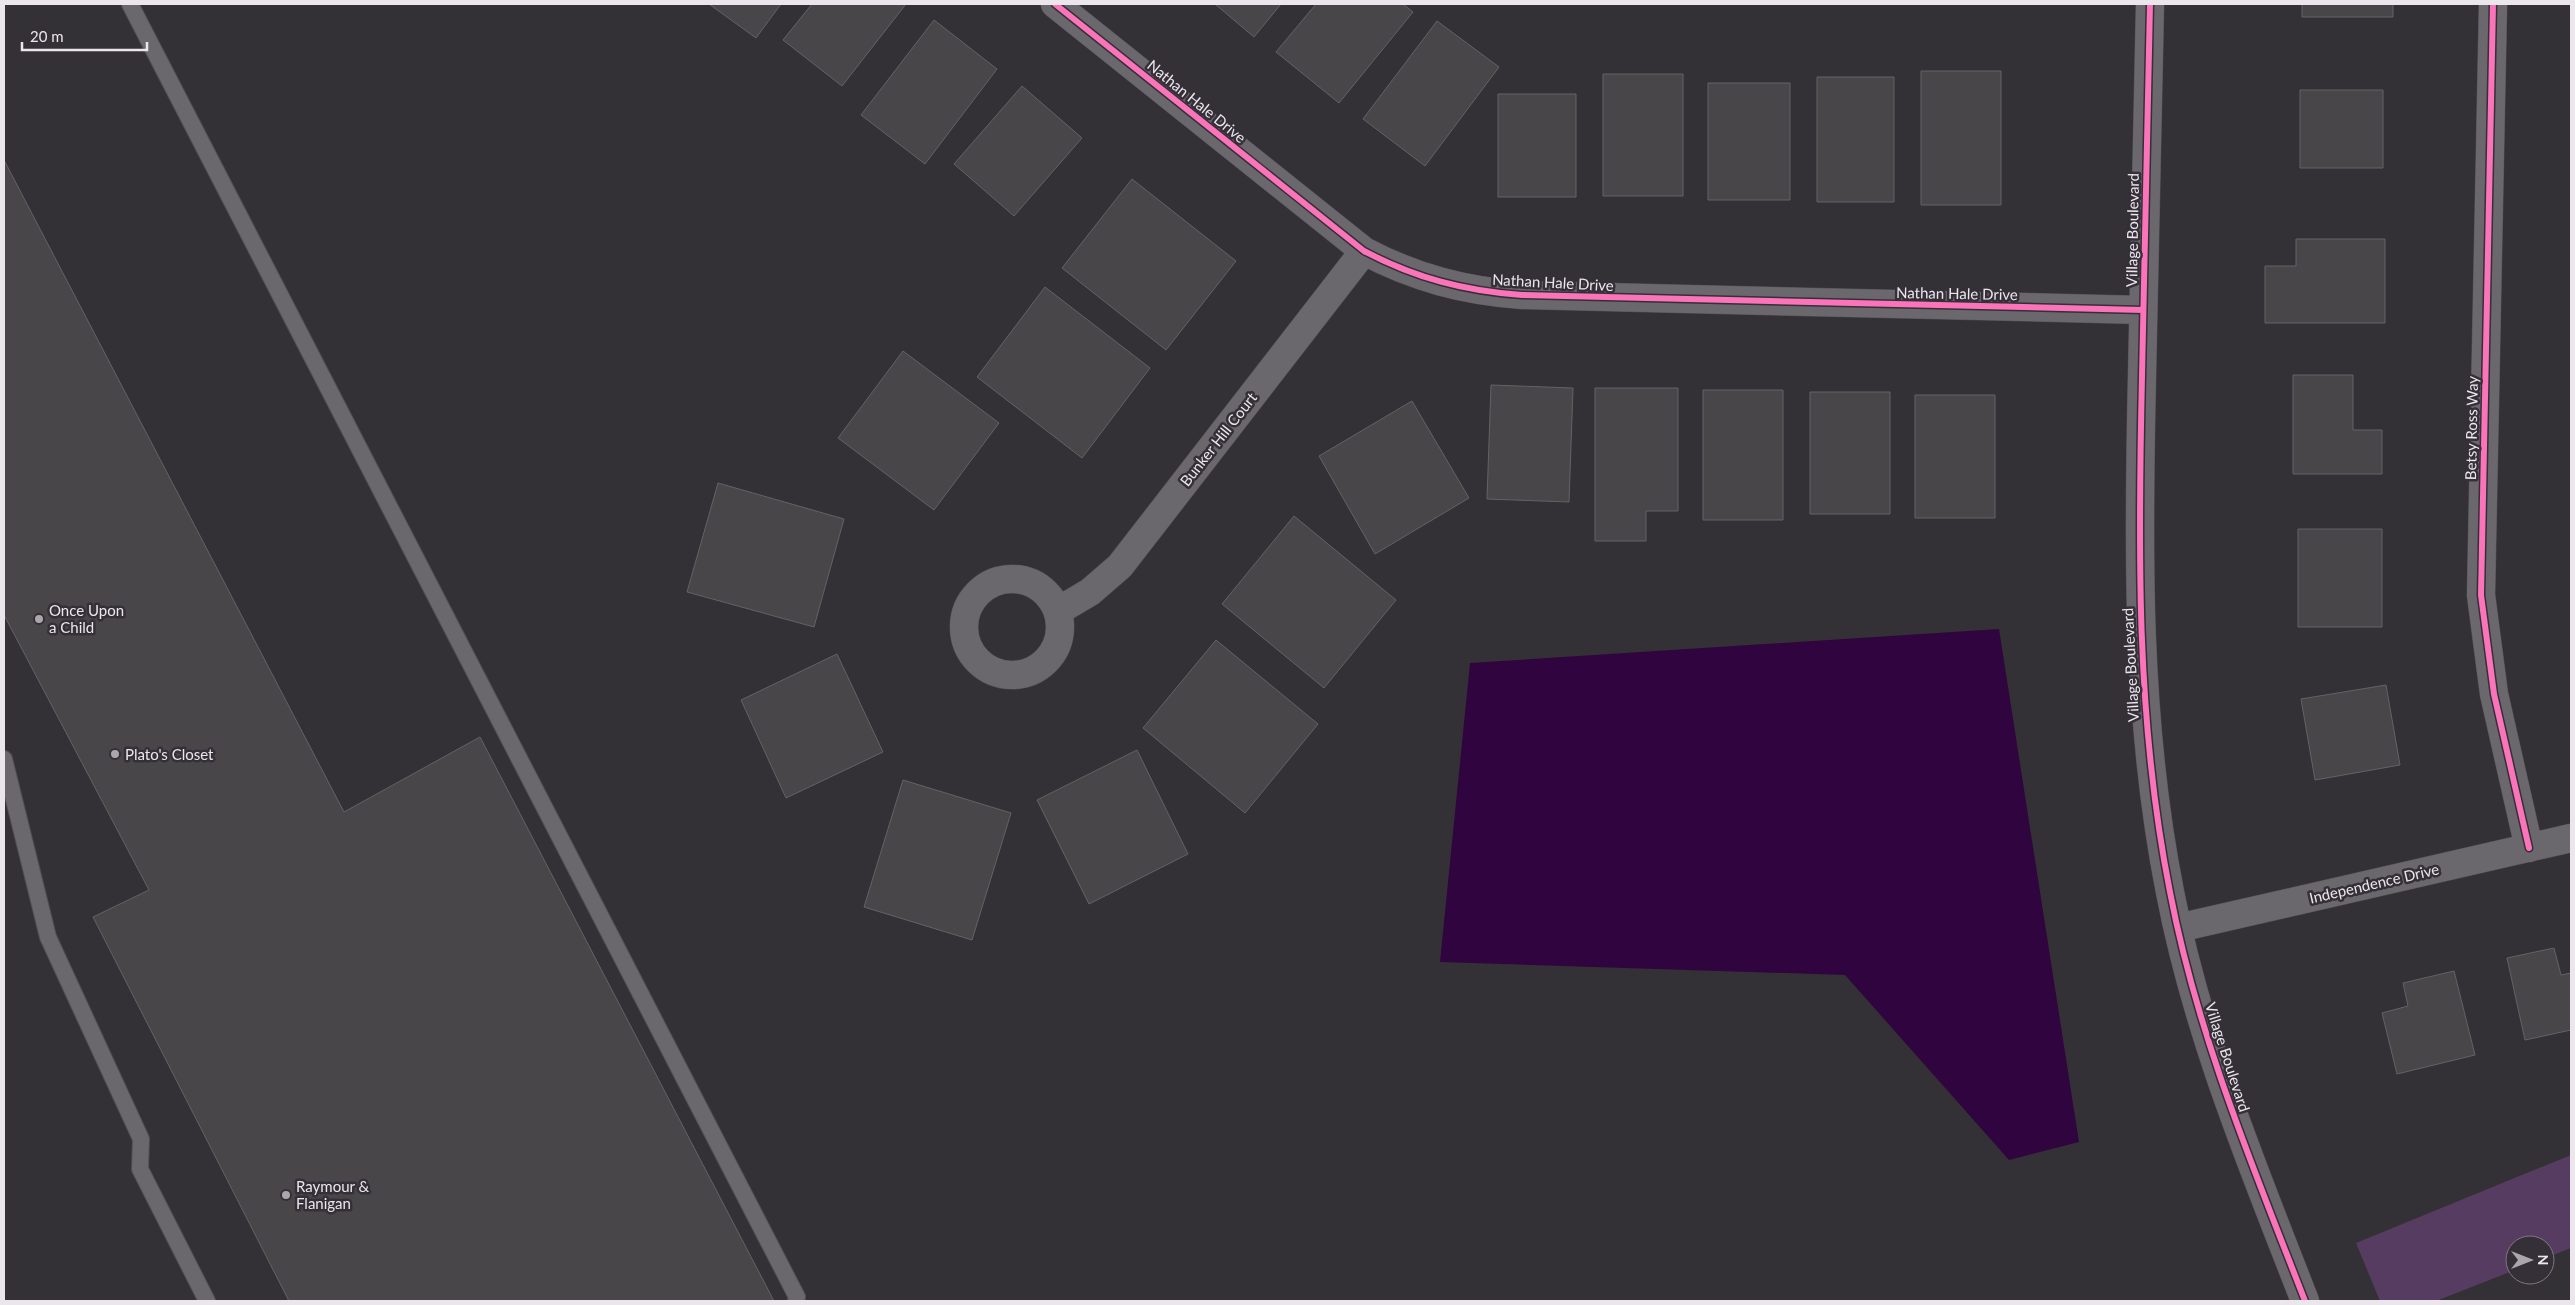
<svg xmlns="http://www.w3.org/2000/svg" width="2575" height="1305" viewBox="0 0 2575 1305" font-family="Lato,sans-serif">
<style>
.green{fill:#563c61}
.water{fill:#30043f}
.building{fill:#49464a;stroke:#656266}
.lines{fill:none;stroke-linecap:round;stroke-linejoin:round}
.lane-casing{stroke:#524f53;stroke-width:18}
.street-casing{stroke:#524f53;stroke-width:29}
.lane{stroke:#6a686c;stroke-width:16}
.street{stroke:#6a686c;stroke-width:28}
.cycleway-casing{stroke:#352f38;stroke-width:9}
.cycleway{stroke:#fb73b8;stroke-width:6}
.poi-dot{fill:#aaa7ac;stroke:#352f38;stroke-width:2}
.labels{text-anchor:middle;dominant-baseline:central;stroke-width:5;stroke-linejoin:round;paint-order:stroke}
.street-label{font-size:15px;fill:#eae6ec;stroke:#352f38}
.poi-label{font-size:15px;fill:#eae6ec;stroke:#352f38;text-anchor:start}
</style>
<rect width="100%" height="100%" fill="#343136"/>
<path class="green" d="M2571,1155V1248L2545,1258V1245H2515V1270L2436,1301H2380L2356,1243Z"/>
<path class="water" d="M1999,629L2079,1142L2009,1160L1845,975L1440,962L1470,663Z"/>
<path class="building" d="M709,4H781L756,38Z
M812,4H906L842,86L783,40Z
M1215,4H1281L1254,37Z
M1316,4H1403L1413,12L1339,103L1276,52Z
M2302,4H2393V17H2302Z
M934,20L997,69L925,164L861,115Z
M1437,21L1499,67L1425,166L1363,119Z
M1921,71H2001V205H1921Z
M1603,74H1683V196H1603Z
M1817,77H1894V202H1817Z
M1708,83H1790V200H1708Z
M1022,86L1082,138L1014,216L954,164Z
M2300,90H2383V168H2300Z
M1498,94H1576V197H1498Z
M4,160L344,812L480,737L774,1301H289L93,917L149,890L4,615Z
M1132,179L1236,261L1166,350L1062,268Z
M2296,239H2385V323H2265V266H2296Z
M1045,287L1150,368L1082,458L977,377Z
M903,351L999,423L934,510L838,438Z
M2293,375H2353V430H2382V474H2293Z
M1491,385L1573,388L1569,502L1487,499Z
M1595,388H1678V511H1646V541H1595Z
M1703,390H1783V520H1703Z
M1810,392H1890V514H1810Z
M1915,395H1995V518H1915Z
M1412,401L1469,498L1375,554L1319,456Z
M718,483L844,519L814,627L687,592Z
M1294,516L1396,600L1324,688L1222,604Z
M2298,529H2382V627H2298Z
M1216,640L1318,724L1245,813L1143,728Z
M837,654L883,752L786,798L741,700Z
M2386,685L2400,765L2315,780L2301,699Z
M1137,750L1188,854L1089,904L1037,800Z
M903,780L1011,813L972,940L864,907Z
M2554,948L2561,975L2571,973V1030L2525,1040L2507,958Z
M2454,971L2475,1055L2397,1074L2382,1013L2408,1006L2403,983Z"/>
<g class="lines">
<g class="lane-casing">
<path id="lane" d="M130,4L797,1297L796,1301
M4,759L48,937L141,1139L140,1169L207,1301"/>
</g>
<g class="street-casing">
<path id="street" d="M1055,4L1364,251C1415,278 1465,291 1522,295L2143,310
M2150,4C2147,128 2144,252 2142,376C2138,549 2136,721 2170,892C2197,1034 2253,1167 2305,1301
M2493,4L2481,595L2494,694L2529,848
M964 627a48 48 0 1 1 96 0a48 48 0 1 1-96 0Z
M1058,611L1090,592L1120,566L1364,251
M2178,928L2571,838"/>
</g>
<use href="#lane" class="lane"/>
<use href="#street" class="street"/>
<g class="cycleway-casing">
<path id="cycleway" d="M1055,4L1364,251C1415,278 1465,291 1522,295L2143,310
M2150,4C2147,128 2144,252 2142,376C2138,549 2136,721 2170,892C2197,1034 2253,1167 2305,1301
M2493,4L2481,595L2494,694L2529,848"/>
</g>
<use href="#cycleway" class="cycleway"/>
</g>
<g class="poi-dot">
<circle cx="39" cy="619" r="5"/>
<circle cx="115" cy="754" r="5"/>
<circle cx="286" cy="1195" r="5"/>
</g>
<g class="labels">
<g class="street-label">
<text transform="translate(1197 101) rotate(39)">Nathan Hale Drive</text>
<text transform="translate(2132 230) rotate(-89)">Village Boulevard</text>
<text transform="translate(1553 282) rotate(3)">Nathan Hale Drive</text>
<text transform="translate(1957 293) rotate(1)">Nathan Hale Drive</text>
<text transform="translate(2471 428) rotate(-89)">Betsy Ross Way</text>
<text transform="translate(1218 439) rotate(-52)">Bunker Hill Court</text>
<text transform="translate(2130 665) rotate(-93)">Village Boulevard</text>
<text transform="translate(2374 883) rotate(-13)">Independence Drive</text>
<text transform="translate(2228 1057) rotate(72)">Village Boulevard</text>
</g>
<g class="poi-label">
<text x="49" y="610">Once Upon<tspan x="49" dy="17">a Child</tspan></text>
<text x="125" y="754">Plato's Closet</text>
<text x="296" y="1186">Raymour &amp;<tspan x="296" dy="17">Flanigan</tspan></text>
</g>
</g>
<rect width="2575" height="1305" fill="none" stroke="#eae6ec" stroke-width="10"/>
<g transform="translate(2530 1260) rotate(90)"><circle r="24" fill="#352f38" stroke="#7d7880"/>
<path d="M0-4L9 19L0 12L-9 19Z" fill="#aaa7ac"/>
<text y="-8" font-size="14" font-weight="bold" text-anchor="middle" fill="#eae6ec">N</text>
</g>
<path d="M22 42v8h125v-8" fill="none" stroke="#eae6ec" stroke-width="2.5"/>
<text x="30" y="42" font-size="15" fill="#eae6ec" stroke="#352f38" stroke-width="4" paint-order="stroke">20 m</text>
</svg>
